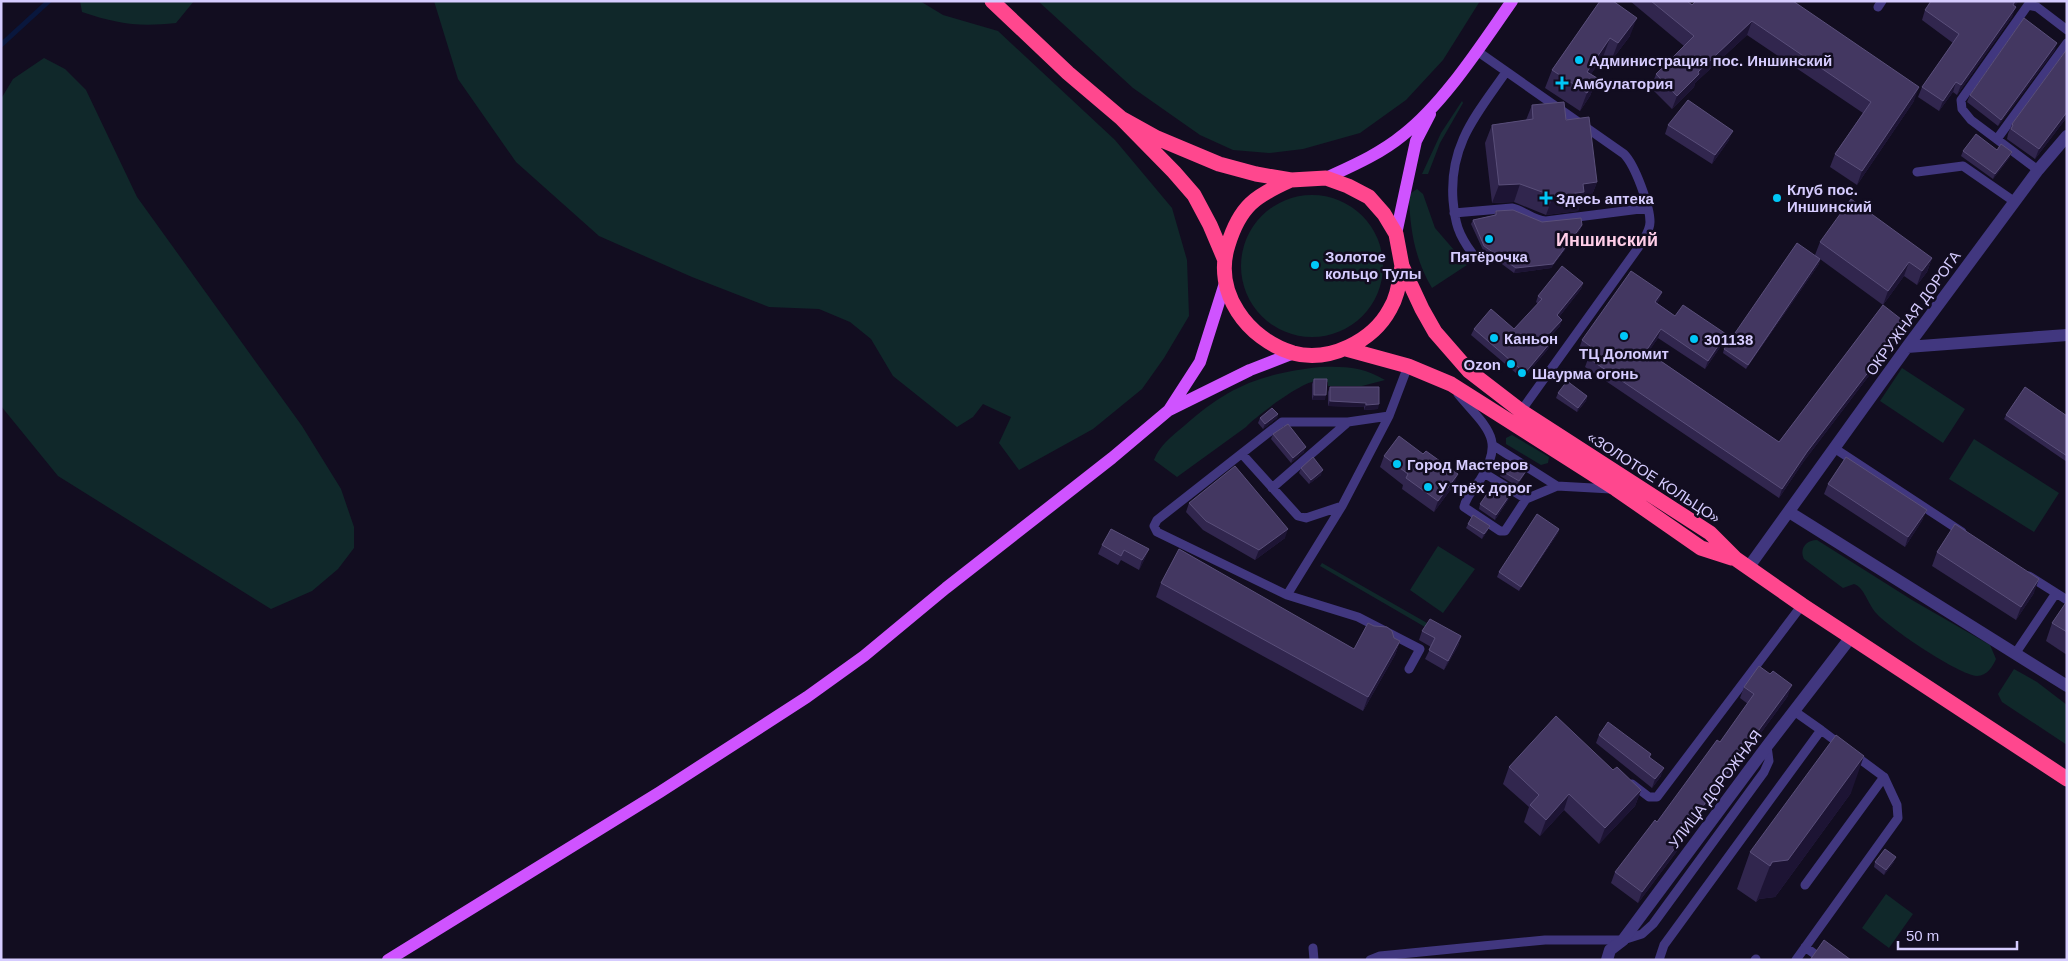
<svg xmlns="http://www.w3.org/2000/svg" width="2068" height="961" viewBox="0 0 2068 961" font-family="Arial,sans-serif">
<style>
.green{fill:#10282a}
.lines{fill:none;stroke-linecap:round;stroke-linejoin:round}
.stream{stroke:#09173d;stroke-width:5}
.lane{stroke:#41377f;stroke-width:9}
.street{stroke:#41377f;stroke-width:12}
.primary{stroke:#cf53ff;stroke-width:12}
.highway{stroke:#ff478e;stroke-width:15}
.wall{fill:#31264e}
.shaded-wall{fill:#1d1434}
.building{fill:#433761;stroke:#5a4f7a}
.poi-dot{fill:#00c7f7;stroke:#120d20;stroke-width:2}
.labels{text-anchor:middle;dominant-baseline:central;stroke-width:5;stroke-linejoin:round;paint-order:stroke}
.poi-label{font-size:15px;font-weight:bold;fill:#d6ccff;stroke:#120d20;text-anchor:start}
.street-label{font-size:15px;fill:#d6ccff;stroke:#120d20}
.quarter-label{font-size:18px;font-weight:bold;fill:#ffcee8;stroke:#120d20}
</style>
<rect width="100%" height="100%" fill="#120d20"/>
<path class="green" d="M80,1H194L176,23C138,27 118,24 82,12Z
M434,1H920L943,15L998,31L1115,140L1172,208L1187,260L1189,316L1164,358L1142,389L1093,429L1019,470L999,443L1011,417L983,404L973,417L957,427L893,376L871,339L850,322L819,309L769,307L692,277L599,236L516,162L458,79Z
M1038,1H1480L1443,60L1406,100L1360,133L1303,149L1269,153L1233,150L1200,135L1133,88Z
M44,58L65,69L86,90L137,197L302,426L341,489L354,527V548L338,569L312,591L271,609L58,476L1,406V99L13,79Z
M1462,101L1463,103L1440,143L1428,174H1422L1441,133Z
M1417,189L1423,194L1435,228L1467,265L1432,288C1415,260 1410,229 1409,197L1411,193Z
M1241 266a71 71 0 1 1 142 0a71 71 0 1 1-142 0Z
M1320,367C1343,366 1364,367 1385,380L1362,386H1328V382C1323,382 1317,381 1312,382C1298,385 1256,416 1246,427L1177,477L1154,460C1159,446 1172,436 1184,426C1229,386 1260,374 1320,367Z
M1902,368L1965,409L1943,443L1880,401Z
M1512,435L1549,457L1548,463L1541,465L1506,444V438Z
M1974,439L2059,493L2034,532L1949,479Z
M1817,540L1912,600L1990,645L1996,659C1993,666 1987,676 1977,676C1959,675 1889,628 1876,613C1868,604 1864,587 1854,584L1843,588L1804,559C1799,549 1806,540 1817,540Z
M1438,546L1475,569L1443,613L1410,590Z
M1322,563L1427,623L1425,627L1320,566Z
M2014,669L2037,682L2067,705V745L2002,702L1998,694Z
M1886,894L1913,914L1889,948L1862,928Z"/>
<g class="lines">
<path class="stream" d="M1,45L49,1"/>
<path class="lane" d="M1878,7L1882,1
M1477,51L1624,154C1635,165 1650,206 1650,222C1650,229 1646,235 1643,241L1521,411
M1997,139L2067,43
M2038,170L1971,120L1962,109L1961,100L2028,5L2037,7L2067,30
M1917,172L1963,166L2015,202
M1454,213L1512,208C1524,210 1533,221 1546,221L1648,208
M1472,253C1458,234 1455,223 1453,200C1449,144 1477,114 1506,72
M1458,394C1485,427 1507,438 1480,480C1474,488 1466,497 1464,507L1500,531H1505L1526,499L1557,486L1611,489
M1389,416L1348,422H1282L1157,520L1154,526L1157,532L1287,595L1358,617L1420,649L1409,669
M1494,446L1557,486
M1834,448L1962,532
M1242,454L1298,516L1306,518L1342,506
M1484,473L1526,499
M1272,488L1348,422
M2029,576L2067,600
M1287,595L1342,506L1389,416L1408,366
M2015,654L2056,593
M1821,730L1841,745
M1632,784L1649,797H1657L1802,605
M1805,885L1884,777
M1805,947L1823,960
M1313,948L1314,960
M1370,960L1380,956L1545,940H1623L1642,934L1653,924L1764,772L1769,761L1767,746
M1659,960L1664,945L1821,730L1794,711
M1755,960L1756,959
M1796,960L1898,818L1897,805L1884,777L1853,754"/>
<path class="street" d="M1907,347L2067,335
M1789,512L2067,686
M1748,568L1907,347L2038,170L2067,136
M1607,960L1610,950L1623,940L1767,746L1851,637"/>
<path class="primary" d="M1326,178C1352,166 1380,154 1403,135C1445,102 1481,45 1512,1
M1396,234L1416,141L1430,114
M1169,410L1200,362L1225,283
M388,960L660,792L807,697L864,656L946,588L1112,458L1169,410L1250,370L1294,353"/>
<path class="highway" d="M992,1L1068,73L1121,118L1174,172L1194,195L1210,225L1224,258
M1121,118L1157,138L1219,164L1256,174L1291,180L1326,178L1348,186L1369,197L1384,214L1396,234L1402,266L1422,309L1435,332L1469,371L1521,411L1710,533L1736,559L1802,605L2067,779
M1291,180C1255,196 1240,206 1228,245C1213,292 1247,339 1293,353C1329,363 1373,341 1390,309C1398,296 1399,281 1402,266
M1346,349L1408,366L1451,384L1616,489L1701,548L1732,558"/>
</g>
<path class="wall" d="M1600,1L1630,36L1611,61L1603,57L1591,74L1597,78L1590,96L1580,111L1545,88L1552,70Z
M1630,1H1687L1692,5L1793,1L1914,101L1857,185L1830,167L1835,154L1863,113L1747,35L1695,83L1694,87L1672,109L1651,88L1656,74L1684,46Z
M2015,6L2012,17L1957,95L1953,92L1939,111L1918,97L1922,87L1953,43L1922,20L1925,10Z
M2067,49V117L2035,159L2007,139L2008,134L2012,124Z
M2055,50L1998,126L1967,102L1970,95Z
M1532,105L1566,120L1597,182L1590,200L1581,202L1578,211L1546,215L1514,202L1492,203L1485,143L1492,125L1526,120Z
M1668,125L1729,140L1712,164L1665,134Z
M1997,150L2010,157L1993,179L1961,156L1963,151Z
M1496,211L1542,222L1582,225L1580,230L1551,268L1514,273L1483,250L1471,224L1473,220L1494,215Z
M1820,242L1932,258L1927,272L1917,285L1904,276L1883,305L1903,331L1804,461L1779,498L1585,367L1589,356L1579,349L1582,340L1662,292L1657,303L1675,316L1723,343L1705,369L1658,338L1648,352L1779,442L1883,305L1820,259L1819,264L1746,369L1723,353L1724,349L1815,255Z
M1583,283L1581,289L1559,317L1560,326L1547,340L1550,343L1548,349L1523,379L1471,335L1474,329H1514L1538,304L1536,302L1538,296Z
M1314,379L1325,400H1312V384Z
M1330,387L1378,409L1364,410V407L1328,406V392Z
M1558,393L1587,396L1586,401L1577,412L1556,398Z
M1278,414L1277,418L1263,429L1258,423L1260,418Z
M2006,415L2067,416V462L2004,419Z
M1273,434L1304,452L1291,463L1271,439Z
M1384,456L1454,485L1434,512L1402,489L1403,485L1380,467Z
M1301,468L1321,475L1309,484L1299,473Z
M1502,471H1526L1524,475L1517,486L1500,476Z
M1828,484L1923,519L1905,547L1824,494Z
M1510,497L1495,520L1479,509L1480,504Z
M1189,503L1285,538L1255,560L1203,530L1186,512Z
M1468,524L1488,530L1482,539L1466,528Z
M1559,529L1558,533L1519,591L1497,577L1499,572Z
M1102,545L1149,549L1145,558L1139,570L1121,560L1118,565L1098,554Z
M1937,552L2034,593L2016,620L1932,566Z
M1161,583L1354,649L1394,638L1400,641L1395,655L1363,711L1156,597Z
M2067,601V655L2046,641L2052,623Z
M1422,631L1461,636L1458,646L1444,670L1425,659L1431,647L1419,640Z
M1744,687L1788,696L1680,843L1677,851L1638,903L1611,883L1615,872L1657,822L1720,742L1748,704L1740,698Z
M1599,735L1651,754L1650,757L1661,776L1652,788L1596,743Z
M1509,767L1613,770L1641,790L1635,806L1599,844L1564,810L1540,836L1524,822L1529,807L1503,784Z
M1851,793L1775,897L1759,899L1756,902L1737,889L1750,852Z
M1875,862H1894L1884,875L1874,867Z"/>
<path class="shaded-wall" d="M2015,1H2019L2009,14L2013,5Z
M2016,7L2012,17L1957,95L1961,85Z
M1637,18L1630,36L1611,61L1618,43Z
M1752,21L1747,35L1695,83L1694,87L1672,109L1677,96L1698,72Z
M1610,38L1603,57L1580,90L1587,72Z
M2057,43L2055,50L1998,126L2001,120Z
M1597,78L1590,96L1580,111L1587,93Z
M1956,82L1953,92L1939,111L1943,101Z
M1919,87L1914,101L1857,185L1862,171Z
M2067,112V117L2035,159L2039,149Z
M1733,131L1729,140L1712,164L1715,155Z
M2012,152L2010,157L1993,179L1995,174Z
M1597,182L1590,200L1581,202L1578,211L1546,215L1553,196L1583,184Z
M1520,184L1514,202L1492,203L1499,185Z
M1582,225L1580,230L1551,268L1514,273L1516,268Z
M1932,258L1927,272L1917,285L1922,271Z
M1820,259L1819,264L1746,369L1748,365Z
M1909,262L1904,276L1883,305L1888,291Z
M1583,283L1581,289L1555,322L1557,315Z
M1662,292L1659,301L1652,310L1655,302Z
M1562,320L1560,326L1543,345L1545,338Z
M1906,323L1903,331L1804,461L1779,498L1782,489L1807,452Z
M1661,329L1658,338L1643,360L1646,351Z
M1726,334L1723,343L1705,369L1708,361Z
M1550,343L1548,349L1523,379L1525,373Z
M1314,395H1326L1325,400H1312Z
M1587,396L1586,401L1577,412L1578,408Z
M1330,401L1366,403L1364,407L1328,406Z
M1379,404L1378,409L1364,410L1366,405Z
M1278,414L1277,418L1263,429L1265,424Z
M1306,447L1304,452L1291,463L1293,458Z
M1323,470L1321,475L1309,484L1311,480Z
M1526,471L1524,475L1517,486L1519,481Z
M1458,474L1454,485L1434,512L1438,501Z
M1512,492L1510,497L1495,520L1496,515Z
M1927,510L1923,519L1905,547L1908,537Z
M1490,526L1488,530L1482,539L1484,534Z
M1288,529L1285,538L1255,560L1259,550Z
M1559,529L1558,533L1519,591L1521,587Z
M1149,549L1145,558L1139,570L1142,560Z
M2039,579L2034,593L2016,620L2021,607Z
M1461,636L1458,646L1444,670L1448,661Z
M1400,641L1395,655L1363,711L1368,697Z
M1792,685L1788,696L1680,843L1677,851L1638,903L1642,892L1679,839Z
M1864,756L1851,793L1775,897L1759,899L1756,902L1770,866Z
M1664,768L1661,776L1652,788L1655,779Z
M1641,790L1635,806L1599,844L1605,828Z
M1569,794L1564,810L1540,836L1546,820Z
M1896,857L1894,862L1884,875L1886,870Z"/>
<path class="building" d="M1600,1H1613L1637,18L1618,43L1610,38L1587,72L1597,78L1587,93L1552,70Z
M1651,1H1687L1692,5L1696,1H1793L1919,87L1862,171L1835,154L1871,102L1752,21L1698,72L1699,74L1677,96L1656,74L1694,36Z
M1931,1H2015L2013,5L2016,7L1961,85L1956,82L1943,101L1922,87L1959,34L1925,10Z
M2024,18L2057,43L2001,120L1970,95Z
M2067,49V112L2039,149L2011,129L2013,125L2012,124Z
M1688,100L1733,131L1715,155L1668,125Z
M1564,102L1566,120L1589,117L1597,182L1583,184L1584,192L1553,196L1520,184L1499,185L1492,125L1533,119L1532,105Z
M1976,134L1997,150L2001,144L2012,152L1995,174L1963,151Z
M1851,199L1932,258L1922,271L1909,262L1888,291L1820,242Z
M1513,210L1542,222L1581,218L1582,225L1553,264L1516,268L1484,246L1473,220L1496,215V211Z
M1797,243L1820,259L1748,365L1724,349Z
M1562,266L1583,283L1557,315L1562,320L1545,338L1550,343L1525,373L1474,329L1491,309L1514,329L1542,299L1538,296Z
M1631,271L1662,292L1655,302L1675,316L1683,305L1726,334L1708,361L1661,329L1646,351L1779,442L1883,305L1906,323L1807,452L1782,489L1588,358L1594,349L1582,340Z
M1314,379H1327L1326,395H1314Z
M1567,381L1587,396L1578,408L1558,393Z
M1330,387H1379V404L1366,405V403L1330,401Z
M2025,387L2067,416V456L2006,415Z
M1272,408L1278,414L1265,424L1260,418Z
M1288,424L1306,447L1293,458L1273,434Z
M1399,436L1423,454L1426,451L1458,474L1438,501L1406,478L1408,474L1384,456Z
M1313,457L1323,470L1311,480L1301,468Z
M1846,457L1927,510L1908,537L1828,484Z
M1509,460L1526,471L1519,481L1502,471Z
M1235,466L1288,529L1259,550L1206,521L1189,503Z
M1495,482L1512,492L1496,515L1480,504Z
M1537,514L1559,529L1521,587L1499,572Z
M1473,515L1490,526L1484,534L1468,524Z
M1955,524L2039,579L2021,607L1937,552Z
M1111,529L1149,549L1142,560L1124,550L1121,556L1102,545Z
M1179,549L1354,649L1368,623L1374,626L1387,627L1392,631L1394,638L1400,641L1368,697L1161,583Z
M2067,601V632L2052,623Z
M1430,619L1461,636L1448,661L1429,650L1435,638L1422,631Z
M1759,666L1770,674L1773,671L1792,685L1679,839L1681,840L1642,892L1615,872L1655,820L1657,822L1717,740L1720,742L1754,694L1744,687Z
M1556,716L1613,770L1617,767L1641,790L1605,828L1569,794L1546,820L1530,805L1539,795L1509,767Z
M1608,722L1651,754L1649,757L1664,768L1655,779L1599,735Z
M1836,735L1864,756L1788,860L1772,862L1770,866L1750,852Z
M1885,849L1896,857L1886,870L1875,862Z
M1824,940L1851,960H1810Z"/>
<g class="poi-dot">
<circle cx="1579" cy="60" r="5"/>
<path d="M1559.5 75.5h5v5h5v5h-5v5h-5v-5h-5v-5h5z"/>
<path d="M1543.5 190.5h5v5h5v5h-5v5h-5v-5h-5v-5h5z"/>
<circle cx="1777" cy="198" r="5"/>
<circle cx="1489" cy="239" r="5"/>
<circle cx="1315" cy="265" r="5"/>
<circle cx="1624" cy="336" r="5"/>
<circle cx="1494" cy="338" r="5"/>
<circle cx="1694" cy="339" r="5"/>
<circle cx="1511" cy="364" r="5"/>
<circle cx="1522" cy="373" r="5"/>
<circle cx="1397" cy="464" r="5"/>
<circle cx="1428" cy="487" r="5"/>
</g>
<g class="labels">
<g class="poi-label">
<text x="1589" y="60">Администрация пос. Иншинский</text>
<text x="1573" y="83">Амбулатория</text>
<text x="1787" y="189">Клуб пос.<tspan x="1787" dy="17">Иншинский</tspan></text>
<text x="1556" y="198">Здесь аптека</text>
<text x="1325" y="256">Золотое<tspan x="1325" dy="17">кольцо Тулы</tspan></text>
<text x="1489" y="256" text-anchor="middle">Пятёрочка</text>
<text x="1504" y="338">Каньон</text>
<text x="1704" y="339">301138</text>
<text x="1624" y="353" text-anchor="middle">ТЦ Доломит</text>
<text x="1501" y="364" text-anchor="end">Ozon</text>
<text x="1532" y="373">Шаурма огонь</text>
<text x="1407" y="464">Город Мастеров</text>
<text x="1438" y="487">У трёх дорог</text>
</g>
<g class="street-label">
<text transform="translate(1913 313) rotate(-54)">ОКРУЖНАЯ ДОРОГА</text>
<text transform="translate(1654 477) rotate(33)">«ЗОЛОТОЕ КОЛЬЦО»</text>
<text transform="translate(1715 789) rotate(-53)">УЛИЦА ДОРОЖНАЯ</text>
</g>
<g class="quarter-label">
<text x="1607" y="240">Иншинский</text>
</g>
</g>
<rect width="2068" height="961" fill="none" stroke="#d6ccff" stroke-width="5"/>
<path d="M1898 941v8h119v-8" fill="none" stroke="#d6ccff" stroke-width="2.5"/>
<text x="1906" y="941" font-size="15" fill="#d6ccff" stroke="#120d20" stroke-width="4" paint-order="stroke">50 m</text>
</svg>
